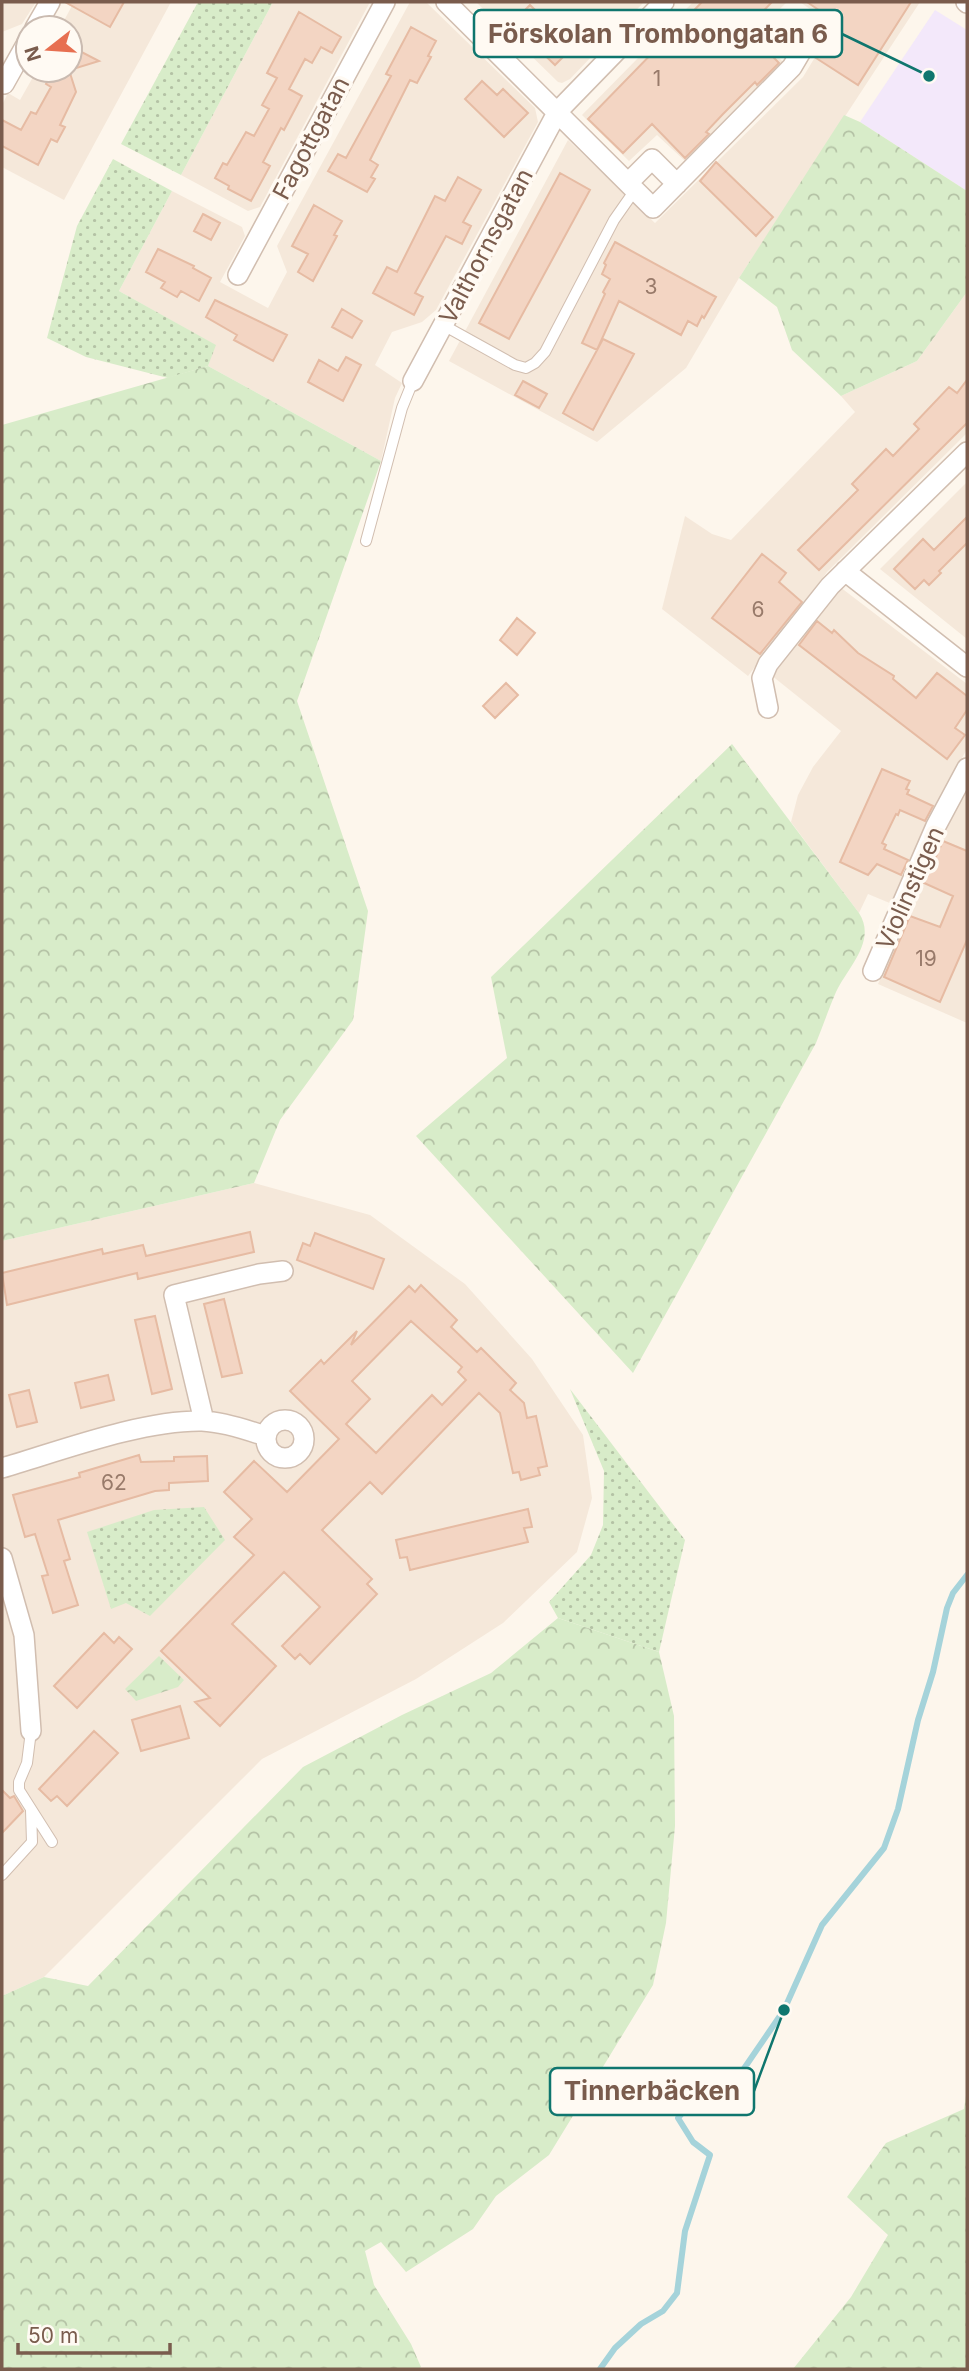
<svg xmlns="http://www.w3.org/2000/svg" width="969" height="2371" viewBox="0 0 969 2371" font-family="Inter,sans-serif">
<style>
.residential{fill:#f5e8da}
.education{fill:#f3e8fa}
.grass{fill:url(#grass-dots)}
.forest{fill:url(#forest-crowns)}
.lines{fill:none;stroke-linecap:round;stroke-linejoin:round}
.stream{stroke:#a5d3da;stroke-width:6}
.building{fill:#f3d5c3;stroke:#e6bba3;stroke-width:2;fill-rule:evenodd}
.lane-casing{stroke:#d1beb0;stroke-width:12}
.street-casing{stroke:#d1beb0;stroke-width:22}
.lane{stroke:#fff;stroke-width:10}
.street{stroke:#fff;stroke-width:19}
.labels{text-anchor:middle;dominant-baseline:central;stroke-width:7;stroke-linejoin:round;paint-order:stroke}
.number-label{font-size:21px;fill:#987a6a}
.street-label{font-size:24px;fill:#7a5c4d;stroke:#fffaf3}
.leader{fill:none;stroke:#0f766e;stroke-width:2.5}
.callout-dot{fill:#0f766e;stroke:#fffaf3;stroke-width:2.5}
.callout{fill:#fffaf3;stroke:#0f766e;stroke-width:2.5}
.callout-label{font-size:26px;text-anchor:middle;font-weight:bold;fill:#7a5c4d}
</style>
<defs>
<pattern id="grass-dots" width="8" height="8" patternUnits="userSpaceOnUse" patternTransform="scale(1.75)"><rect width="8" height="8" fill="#d8ecc9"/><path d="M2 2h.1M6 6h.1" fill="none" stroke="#b4c2a5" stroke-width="1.8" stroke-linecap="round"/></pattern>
<pattern id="forest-crowns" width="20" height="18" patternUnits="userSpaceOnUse" patternTransform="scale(1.75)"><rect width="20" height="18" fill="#d8ecc9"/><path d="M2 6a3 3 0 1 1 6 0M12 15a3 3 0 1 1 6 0" fill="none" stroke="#b4c2a5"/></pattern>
</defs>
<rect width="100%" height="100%" fill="#fdf6ec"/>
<path class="residential" d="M2,2H36L22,24L2,32Z
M74,2H171L64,200L2,167V105L8,93L20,100L37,70H70V28H60Z
M273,2H370L260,207L248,211L181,175Z
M410,2H426L535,108L538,122L436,310L422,322L392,332L375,365L402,383L395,398L381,461L208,366L215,345L119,291L172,191L242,227L245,236L220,282L268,308L287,272L277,246Z
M476,2H644L570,79L562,83L558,82Z
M693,2H787L755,33L783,62L685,161L657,135L629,161L582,115Z
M800,2H920L739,278L686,368L597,442L449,361L568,140L655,223L803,77L834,26Z
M967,292V433L827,572L748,676L662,609L685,516L712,534L731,540L855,412L841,396L917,361Z
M967,482V639L880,569Z
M840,587L967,684V749L936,804L892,904L868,894L859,913L791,822L798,795L813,767L841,731L771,675Z
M967,786V1023L878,984L951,816Z
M254,1183L370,1215L465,1284L532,1359L583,1435L592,1498L577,1552L503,1623L416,1679L262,1759L44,1977L2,1996V1241Z"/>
<path class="education" d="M935,10L967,30V191L860,122Z"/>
<path class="grass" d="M198,2H273L181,175L121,144Z
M113,159L172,191L119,291L216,345L208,366L168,378L86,357L47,338L77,226Z
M570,1389L685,1540L659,1652L558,1618L549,1602L591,1555L603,1525L604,1471Z
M204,1507L225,1540L150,1616L126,1603L111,1609L87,1532L154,1510Z"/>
<path class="forest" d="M844,115L860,122L967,191V292L917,361L841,396L792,350L777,307L739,278Z
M208,366L381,461L297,701L368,911L353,1020L280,1120L254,1183L2,1241V425Z
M732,744L859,913C877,941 848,967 836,992C829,1008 823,1026 816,1043L633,1373L416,1136L507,1058L491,977Z
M558,1618L659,1652L674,1716L675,1826L666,1923L653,1985L549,2155L496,2196L473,2229L406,2272L381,2242L365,2251L374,2285L411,2344L421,2367L419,2369H2V1996L44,1977L88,1986L303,1767L402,1715L491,1673Z
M159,1656L184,1680L178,1687L136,1701L125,1689Z
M967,2088V2369H793L851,2297L888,2235L847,2197L886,2143L964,2109Z"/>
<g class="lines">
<path class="stream" d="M600,2369L615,2348L641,2324L663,2311L677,2293L685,2231L710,2155L693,2142L678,2118L683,2112L701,2107L721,2094L743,2070L784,2010L822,1925L884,1848L898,1809L918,1720L933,1672L947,1608L953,1593L967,1575"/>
</g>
<path class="building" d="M65,2H124L110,27Z
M702,2H772L746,29L779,63L757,85L755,82L723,114L706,132L709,134L685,158L652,124L623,153L588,119Z
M807,2H911L858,85L816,58L838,23Z
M530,5L573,47L555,65L531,42L537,35L518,17Z
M299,12L341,37L332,53L321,47L312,63L305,59L289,89L302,96L284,130L281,128L263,162L270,166L251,201L228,189L229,186L215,178L223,163L227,165L246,132L254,136L269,109L262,105L277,78L267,73Z
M411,27L436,41L428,56L431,57L417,83L410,80L370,160L378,165L371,177L375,179L367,192L328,171L338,154L346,158L391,76L386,74Z
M70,46L99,61L70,70Z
M54,70H69L76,92L60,125L65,127L57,142L51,139L38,165L2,146V120L21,130L31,112L36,114L51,87L46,84Z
M482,81L497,95L503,89L528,113L504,137L465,99Z
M716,162L773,217L756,236L700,181Z
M560,173L590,190L509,339L479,323Z
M458,177L481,190L463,222L471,226L462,244L446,236L415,293L423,297L414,315L373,293L387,267L397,272L435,196L445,201Z
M314,205L342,221L334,235L337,236L313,281L298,272L308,254L292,246Z
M203,214L220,223L211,240L194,231Z
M615,242L716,297L704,318L702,316L697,326L688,321L681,335L619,301L597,350L582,343L605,294L603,292L610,279L602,274L606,265L604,263Z
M158,249L194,266L193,268L211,278L199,301L181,291L177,297L161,288L165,282L146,272Z
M215,300L287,335L273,361L234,340L237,335L206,317Z
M342,309L362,321L352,338L332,327Z
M603,339L634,354L593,430L563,413Z
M346,357L361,365L343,401L308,382L319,360L338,371Z
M967,380V423L819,570L798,550L858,490L852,484L886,449L893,456L919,429L914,424L949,387L957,393Z
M523,381L547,394L539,408L515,395Z
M967,517V543L939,571L941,573L929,585L924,580L915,589L894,569L923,539L934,550Z
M762,554L786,573L779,582L802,602L760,654L712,618Z
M517,618L535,633L517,655L500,640Z
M817,621L832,633L834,630L858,653L894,676L893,679L916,698L937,673L967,696V710L955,728L965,735L947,759L799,645Z
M506,683L518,695L495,718L483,706Z
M882,769L910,781L906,789L909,790L907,794L933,806L925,821L900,810L898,815L896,814L882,843L886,845L884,849L908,860L901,875L877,864L868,875L840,862Z
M943,841L967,851V940L940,1002L884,977L910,916L940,927L953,896L924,883Z
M250,1232L254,1252L138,1279L137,1273L7,1305L2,1273L102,1249L103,1254L143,1245L146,1256Z
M315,1233L384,1259L373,1289L297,1260L303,1243L310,1246Z
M421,1285L457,1320L451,1327L477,1352L481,1348L516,1383L510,1390L524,1403L527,1418L536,1416L547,1466L538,1468L540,1475L521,1480L519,1472L513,1473L500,1413L479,1393L382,1494L370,1482L322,1530L372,1579L367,1584L377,1594L310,1664L300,1654L295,1659L282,1646L320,1607L284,1572L232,1624L276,1666L220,1726L195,1702L210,1698L161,1651L254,1555L234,1537L252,1519L224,1492L254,1461L287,1492L339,1439L290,1391L321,1360L324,1364L357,1331L351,1345L409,1286L415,1292ZM411,1321L462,1367L458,1372L466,1380L442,1405L432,1395L376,1453L346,1424L370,1399L352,1381Z
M224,1299L242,1373L222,1377L204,1304Z
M155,1316L172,1389L152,1394L135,1320Z
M108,1375L114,1400L81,1408L75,1383Z
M29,1390L37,1422L17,1427L9,1395Z
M139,1455L141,1462L174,1461V1457L207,1456L208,1481L169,1483V1490L155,1491L58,1520L70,1559L64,1561L78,1605L53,1613L42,1576L48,1575L35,1534L25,1537L13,1495L80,1477L79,1473Z
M528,1509L532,1527L524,1528L528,1542L410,1570L407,1557L400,1558L396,1540Z
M104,1633L114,1643L119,1637L132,1649L77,1708L54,1686Z
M180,1706L189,1738L141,1751L132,1720Z
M94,1731L118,1753L67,1806L57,1796L51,1801L39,1789Z
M2,1790L10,1798L14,1796L23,1811L2,1833Z"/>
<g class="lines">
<g class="lane-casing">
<path id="lane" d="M443,325L515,365L526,368L535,363L545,352L614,220L635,190
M366,541L402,408L413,381
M31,1731L27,1763L19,1782V1790L52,1842
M2,1875L32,1842L31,1810"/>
</g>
<g class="street-casing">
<path id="street" d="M446,2L653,208L792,67L812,33
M966,2L967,3
M35,28L50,2
M2,83L4,84L28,41
M628,183L652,159L677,184
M238,275L385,2
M413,381L558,111L664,2
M845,571L967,667
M768,708L762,678L768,664L830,586L967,452
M873,971L936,826L967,768
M266 1439a19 19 0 1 1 38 0a19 19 0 1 1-38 0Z
M204,1421L174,1295L259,1274L283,1271
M2,1468C60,1451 142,1420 202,1421C223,1422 245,1429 265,1436
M2,1558L24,1635L31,1731"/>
</g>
<use href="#lane" class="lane"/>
<use href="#street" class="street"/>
</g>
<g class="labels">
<g class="number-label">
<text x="657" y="78">1</text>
<text x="651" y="286">3</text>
<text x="758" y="609">6</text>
<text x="926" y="958">19</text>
<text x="114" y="1482">62</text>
</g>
<g class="street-label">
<text transform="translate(311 138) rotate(-62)">Fagottgatan</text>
<text transform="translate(486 246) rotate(-62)">Valthornsgatan</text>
<text transform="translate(910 888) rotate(-66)">Violinstigen</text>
</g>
</g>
<path class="leader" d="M929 76L842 34M784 2010L754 2091"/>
<g class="callout-dot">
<circle cx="929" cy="76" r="7"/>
<circle cx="784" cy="2010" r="7"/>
</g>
<g class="callout">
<rect x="474" y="10" width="368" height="47" rx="7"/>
<rect x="550" y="2068" width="204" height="47" rx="7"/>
</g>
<g class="callout-label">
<text x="658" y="43">Förskolan Trombongatan 6</text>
<text x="652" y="2100">Tinnerbäcken</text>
</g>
<rect width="969" height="2371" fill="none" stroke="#7a5c4d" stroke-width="7"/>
<g transform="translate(49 49) rotate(253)"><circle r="33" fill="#fffaf3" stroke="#cabbb1" stroke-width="2"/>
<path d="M0-5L12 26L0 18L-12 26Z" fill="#e76f51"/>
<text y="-10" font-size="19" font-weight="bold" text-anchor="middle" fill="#7a5c4d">N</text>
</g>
<path d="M18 2343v10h152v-10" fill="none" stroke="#7a5c4d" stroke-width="3.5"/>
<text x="28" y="2343" font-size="21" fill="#7a5c4d" stroke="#fffaf3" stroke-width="5" paint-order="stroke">50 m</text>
</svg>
